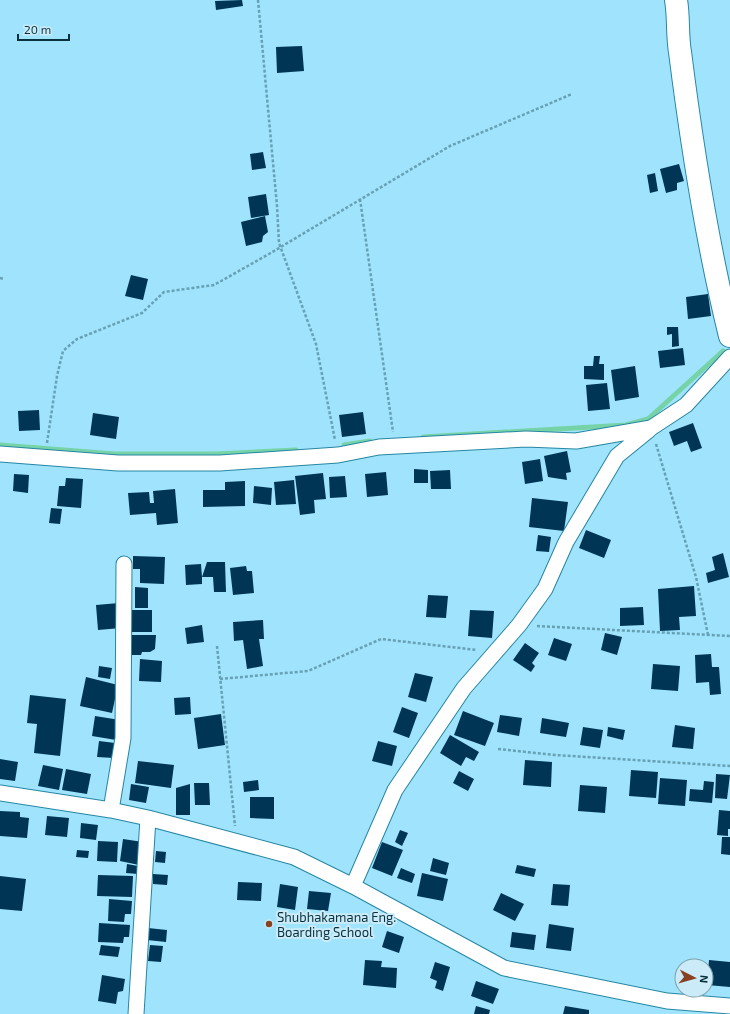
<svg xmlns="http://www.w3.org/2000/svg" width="730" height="1014" viewBox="0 0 730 1014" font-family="'Exo 2',sans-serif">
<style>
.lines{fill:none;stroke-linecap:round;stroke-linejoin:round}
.stream{stroke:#76d3a8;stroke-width:5}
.building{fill:#003555}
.street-casing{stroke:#2686a3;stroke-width:17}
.secondary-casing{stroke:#2686a3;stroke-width:24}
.path{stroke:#67a1b5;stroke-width:2.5;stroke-dasharray:3 2;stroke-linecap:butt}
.street{stroke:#fff;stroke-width:15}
.secondary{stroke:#fff;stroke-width:22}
.poi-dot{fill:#884021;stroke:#caebf7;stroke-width:1.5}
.labels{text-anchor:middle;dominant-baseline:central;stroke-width:4;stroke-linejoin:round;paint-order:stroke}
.poi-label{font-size:13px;fill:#09313d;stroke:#caebf7;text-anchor:start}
</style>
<rect width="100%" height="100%" fill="#9fe4fc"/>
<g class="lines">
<path class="stream" d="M423,437L626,425L648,419L723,351
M0,445L115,454H217L296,450
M344,445L370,441"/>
</g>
<path class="building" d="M242,0L243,6L216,10L215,1Z
M302,46L304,71L277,73L276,47Z
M263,152L266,168L252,170L250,154Z
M679,164L684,181L677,183V190L666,193L660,169Z
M655,173L658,191L650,193L647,175Z
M266,194L269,215L251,218L248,197Z
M265,216L268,232L263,236L262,242L246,246L241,222Z
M131,275L148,279L143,300L125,296Z
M708,294L711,316L688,319L686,297Z
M667,327H678L679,346L672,347V334L667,335Z
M683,348L685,365L660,368L658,351Z
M594,356H600L599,364H604V380L584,379V366H593Z
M635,366L639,397L615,401L611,370Z
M607,383L610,409L588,411L586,385Z
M39,410L40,430L19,431L18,411Z
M363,412L366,434L342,437L339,415Z
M93,413L119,417L116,439L90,435Z
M693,423L702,448L691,452L687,441L674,446L669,432Z
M567,451L571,472L566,473L567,480L548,477L544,456Z
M540,459L543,481L525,484L522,462Z
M414,469L428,470V483H414Z
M450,470L451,489H431L430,471Z
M386,472L388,495L367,497L365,474Z
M323,473L326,499L314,500L315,513L300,515L295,476Z
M14,474L29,475L28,493L13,491Z
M345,476L347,497L330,498L329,477Z
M66,478L83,479L81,508L57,506L59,486H65Z
M294,480L296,504L276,505L274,482Z
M245,481V506L203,507V490H225V482Z
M254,486L272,488L271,505L253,503Z
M175,489L178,523L157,525L156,513L130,515L128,493L149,492L150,503H154L153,491Z
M532,498L568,502L564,531L529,527Z
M51,508L62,509L60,524L49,523Z
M586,530L611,540L604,558L579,548Z
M538,535L551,537L549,552L536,551Z
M723,553L729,577L708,583L706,573L715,570L712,557Z
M133,556L165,557L164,584L140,583V569H133Z
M207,562H225L226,592H214L213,577H202V584L186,585L185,565L201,564L202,577Z
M246,566L247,571H252L254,593L233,595L230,568Z
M694,586L696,616L679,617L680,630L660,631L658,589Z
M135,587L148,588V608H135Z
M428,595L448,596L446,618L426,617Z
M119,603L121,628L98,630L96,605Z
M643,607L644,625L620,626V608Z
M132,610H152V632H132Z
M470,610L494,611L492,638L468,636Z
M263,620L264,639H259L263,666L247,669L243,640L234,641L233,622Z
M202,625L204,642L187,644L185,628Z
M605,633L622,637L617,655L601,650Z
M131,635H156L155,649L150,652H142L141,655H131Z
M554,638L572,644L566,661L548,655Z
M525,643L539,653L532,663L535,666L531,672L513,660Z
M711,654L712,667H719L721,694L710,695L709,682L696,683L695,655Z
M140,659L162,661L161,682L139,681Z
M653,664L680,666L678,691L651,689Z
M99,666L112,668L110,679L98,677Z
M415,673L433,677L426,702L408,697Z
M86,677L118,685L112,713L80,706Z
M30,695L66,699L60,756L34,753L37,724L27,723Z
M190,697L191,714L175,715L174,698Z
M402,707L418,713L409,738L393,732Z
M463,711L494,723L485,746L454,735Z
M221,714L225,745L198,749L194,718Z
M500,715L522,718L519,736L497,732Z
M95,716L120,720L116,740L92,736Z
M542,718L569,723L566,737L540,733Z
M675,725L695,728L693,749L672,747Z
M583,727L603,730L600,748L580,745Z
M608,727L625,730L623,740L607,736Z
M450,735L479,752L474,761L466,757L461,766L440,753Z
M99,741L115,743L114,758L97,757Z
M378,741L397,746L392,766L372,761Z
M0,759L18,762L15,781L0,779Z
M525,760L552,762L551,787L523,785Z
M138,761L174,765L171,788L135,783Z
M43,765L63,769L59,790L38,786Z
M66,769L91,774L87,794L62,790Z
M631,770L658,772L656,798L629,796Z
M459,771L474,779L468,791L453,783Z
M716,774L730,775L727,799L715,798Z
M660,778L687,780L685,806L658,804Z
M258,780L259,790L244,792L243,782Z
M704,781L714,782L712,803L689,801L690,789L703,790Z
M194,783H209L210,805H195Z
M131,784L149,787L146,803L129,800Z
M190,784V815H176V788Z
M580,785L607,787L605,813L578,811Z
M250,797H274V819L250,818Z
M719,810L730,811V829H728V836L717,835Z
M0,811L20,812V817L29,818L27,838L0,836Z
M47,816L69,818L67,837L45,835Z
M81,823L98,825L96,840L80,838Z
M400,830L408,833L402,846L395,842Z
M722,837H730V855L721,854Z
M123,839L143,842L139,865L120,861Z
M98,841L118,842L117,862L97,861Z
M382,842L403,850L392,876L372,868Z
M77,850L89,851L88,858L76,857Z
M156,851L166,852L165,863L155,862Z
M433,858L449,863L446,875L430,871Z
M127,864L138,866V874L126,873Z
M517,865L536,869L534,877L515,873Z
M401,868L415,874L412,883L397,878Z
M422,873L448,879L443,901L417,896Z
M153,874L168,875L167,885L153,884Z
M98,875L133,876L132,897L97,896Z
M0,876L26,879L22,911L0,909Z
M238,882L262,883L261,901L237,900Z
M280,884L298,887L295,910L277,907Z
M553,884L570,885L568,906L551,905Z
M309,891L331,893L328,911L307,909Z
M501,893L524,904L515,921L493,910Z
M109,899L132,901L131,914H125L124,922L108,921Z
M99,923L130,925L129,937H124L123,943L98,942Z
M549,924L574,928L571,951L546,948Z
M148,928L167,930L166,942L147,940Z
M387,931L404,937L399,953L382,947Z
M512,932L536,935L534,950L510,947Z
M101,945L120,947L118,957L99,955Z
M150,945L163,946L161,962L148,961Z
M365,960L382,961L381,967L397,968L396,988L363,985Z
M709,960L730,962V987L707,985Z
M435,962L450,967L443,991L435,988L437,981L430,978Z
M102,975L125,979L123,991L118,992L116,1004L98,1001Z
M476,981L499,989L493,1004L471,996Z
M476,1006L490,1010L489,1014H474Z
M565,1006L589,1010V1014H563Z"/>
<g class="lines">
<g class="street-casing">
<path id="street" d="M0,454L118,463H220L338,455L379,447L526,439L576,441L651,428L686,405L730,357
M0,793L111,810L148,818L294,857L353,886L504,968L667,1001L730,1006
M111,810L123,738L124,564
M353,886L395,790L464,688L519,625L545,589L566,542L617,456L649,430
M136,1014L148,818"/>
</g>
<g class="secondary-casing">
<path id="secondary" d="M676,0C679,17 677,35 680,52C692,147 707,243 730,336"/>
</g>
<path class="path" d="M258,0L277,206L279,243L316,344L335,440
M360,199L393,432
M0,278L4,279
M47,443L57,376L63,351L77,339L142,313L164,292L214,285L269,254L450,146L572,94
M656,444L696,577L708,635
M537,626L730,636
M217,646L235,826
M220,679L308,671L381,639L477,650
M498,749L555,755L730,766"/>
<use href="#street" class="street"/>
<use href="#secondary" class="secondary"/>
</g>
<circle class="poi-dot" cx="269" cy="924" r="4"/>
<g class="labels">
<g class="poi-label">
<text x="277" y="917">Shubhakamana Eng.<tspan x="277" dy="15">Boarding School</tspan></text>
</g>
</g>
<g transform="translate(694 978) rotate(96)"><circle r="19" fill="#caebf7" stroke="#7da1ad"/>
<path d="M0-3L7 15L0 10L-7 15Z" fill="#884021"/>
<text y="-6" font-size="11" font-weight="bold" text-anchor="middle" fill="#09313d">N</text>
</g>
<path d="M18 34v6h51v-6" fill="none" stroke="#09313d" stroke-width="2"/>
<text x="24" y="34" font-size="12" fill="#09313d" stroke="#caebf7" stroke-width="3" paint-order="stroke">20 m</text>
</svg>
